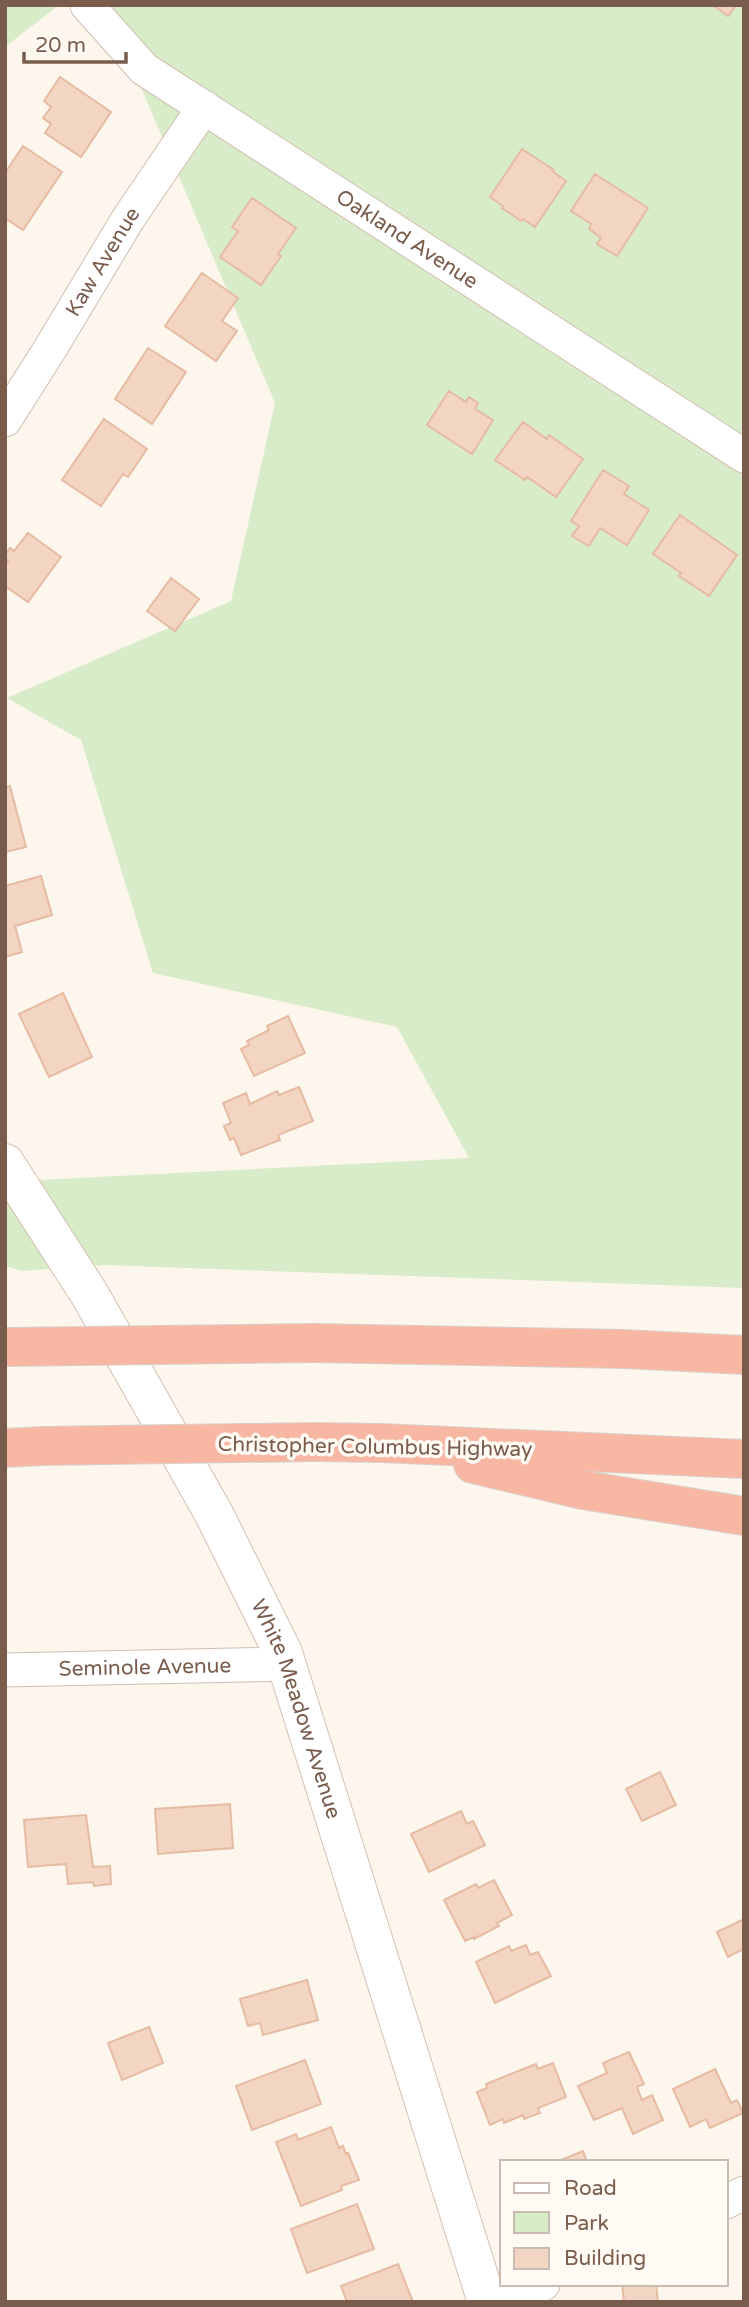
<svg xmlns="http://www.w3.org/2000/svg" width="749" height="2307" viewBox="0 0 749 2307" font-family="'Varela Round',sans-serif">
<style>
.green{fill:#d8ecc9}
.building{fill:#f3d5c3;stroke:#e6bba3;stroke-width:2}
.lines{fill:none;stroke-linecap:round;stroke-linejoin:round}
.street-casing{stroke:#d1beb0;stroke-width:35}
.secondary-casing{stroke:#d6c0b0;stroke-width:40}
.highway-casing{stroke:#dad1cd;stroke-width:40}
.street{stroke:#fff;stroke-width:33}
.secondary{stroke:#fff;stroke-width:38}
.highway{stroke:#f7b7a3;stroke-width:38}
.highway-bridge-casing{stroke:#dad1cd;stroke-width:40;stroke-linecap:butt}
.highway-bridge{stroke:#f7b7a3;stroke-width:38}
.labels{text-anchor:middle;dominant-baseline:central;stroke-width:7;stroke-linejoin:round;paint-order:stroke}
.street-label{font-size:21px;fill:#7a5c4d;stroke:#fffaf3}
</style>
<rect width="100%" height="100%" fill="#fdf6ec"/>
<path class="green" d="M5,5H59L5,47Z
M106,5H744V1288L104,1265L22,1271L5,1266V1177L19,1181L469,1158L397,1027L153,973L81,740L7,698L231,601L275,403Z"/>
<path class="building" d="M713,5H736L728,16Z
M60,77L111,112L81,157L45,133L51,124L43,118L51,107L44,101Z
M23,146L62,172L23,230L5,218V173Z
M522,149L554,170L553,172L566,181L535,227L523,219L521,221L502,208L503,206L490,197Z
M595,174L648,208L617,256L597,244L601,238L589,229L591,224L571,211Z
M252,198L296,228L278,254L281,256L261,285L220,257L238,231L232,227Z
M202,273L238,298L222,321L237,331L216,361L165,326Z
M148,348L186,372L152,424L115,399Z
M449,391L466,402L469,397L478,403L475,409L493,420L472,454L427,425Z
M104,419L147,449L128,477L123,474L101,506L62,480Z
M523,422L547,439L549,435L583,459L556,497L527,477L525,480L495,460Z
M603,470L629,486L624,494L649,510L627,545L600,528L589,546L572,536L579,526L571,521Z
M680,515L737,555L709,596L679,576L681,573L653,554Z
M28,533L61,557L28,602L5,586V566L8,561L5,559V555L10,548L14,551Z
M171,578L199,599L175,631L147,611Z
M10,786L26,847L5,852V788Z
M41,876L52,915L15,926L22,952L5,957V886Z
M63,993L92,1057L49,1077L19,1014Z
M288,1016L305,1053L254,1076L241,1049L249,1045L247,1041L269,1030L267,1026Z
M299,1087L313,1121L278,1135L280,1140L241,1155L234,1138L230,1140L224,1126L231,1123L223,1103L246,1093L250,1104L277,1091L279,1095Z
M660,1772L676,1805L642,1821L626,1789Z
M230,1804L233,1848L158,1854L155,1809Z
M461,1811L467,1824L473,1821L485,1845L429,1872L411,1834Z
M86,1815L93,1867L110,1866L111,1884L94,1886L93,1882L68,1884L66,1864L28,1867L24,1820Z
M494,1880L512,1915L497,1923L499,1926L474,1939V1937L465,1941L444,1900L476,1884L478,1888Z
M744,1919V1949L728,1957L717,1932Z
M526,1945L530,1955L538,1952L551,1976L495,2003L476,1962L509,1946L511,1951Z
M307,1980L318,2020L263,2035L260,2023L248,2026L240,1999Z
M149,2027L163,2063L122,2080L108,2043Z
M629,2052L644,2084L637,2087L642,2100L652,2095L663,2120L633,2134L622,2108L594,2120L578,2086L607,2073L603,2063Z
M305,2060L321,2104L252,2130L236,2086Z
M553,2063L566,2097L538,2108L540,2113L524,2119L523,2115L504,2123L503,2119L490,2125L477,2092L487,2088L486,2084L536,2064L538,2069Z
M715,2069L731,2103L737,2100L743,2113L710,2128L706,2119L690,2127L673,2089Z
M331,2127L339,2148L343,2146L346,2154L348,2153L359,2180L341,2186L342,2190L301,2206L276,2142L296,2134L298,2140Z
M583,2151L587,2162H556Z
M357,2204L374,2249L307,2273L291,2229Z
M398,2264L413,2302H347L341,2286Z
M622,2284H656L658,2302H624Z"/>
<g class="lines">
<g class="street-casing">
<g id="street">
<path id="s1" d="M87,5L144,69L744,456"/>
<path id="s2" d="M5,420L50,349L128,219L204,107"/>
<path id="s3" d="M5,1670L285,1664"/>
<path d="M726,2202L744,2193"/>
<path d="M501,2302L543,2284"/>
</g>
</g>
<g class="secondary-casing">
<g id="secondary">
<path id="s4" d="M5,1163L90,1295L214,1514L283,1653L487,2302"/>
</g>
</g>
<g class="highway-casing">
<path id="highway" d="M314,1343L624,1349L744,1355
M314,1442L382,1443L744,1459
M5,1448L42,1446
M473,1464L583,1490L744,1516"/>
</g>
<use href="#street" class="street"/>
<use href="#secondary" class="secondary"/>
<use href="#highway" class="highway"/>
<g class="highway-bridge-casing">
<path id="highway-bridge" d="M5,1347L314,1343
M42,1446L314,1442"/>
</g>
<use href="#highway-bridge" class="highway-bridge"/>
</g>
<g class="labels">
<g class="street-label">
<text stroke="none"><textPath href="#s1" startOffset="399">Oakland Avenue</textPath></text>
<text stroke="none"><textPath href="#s2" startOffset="186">Kaw Avenue</textPath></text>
<text transform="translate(375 1447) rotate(1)">Christopher Columbus Highway</text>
<text stroke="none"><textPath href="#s3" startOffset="140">Seminole Avenue</textPath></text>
<text stroke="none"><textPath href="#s4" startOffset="621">White Meadow Avenue</textPath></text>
</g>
</g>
<rect width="749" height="2307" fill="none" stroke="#7a5c4d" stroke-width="14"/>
<rect x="500" y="2160" width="228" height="126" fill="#fffaf3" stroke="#cabbb1" stroke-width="2"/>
<rect x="514" y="2183" width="35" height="10" fill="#ffffff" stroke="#cabbb1" stroke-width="2"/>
<text x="564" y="2195" font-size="21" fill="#7a5c4d">Road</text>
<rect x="514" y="2212" width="35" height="21" fill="#d8ecc9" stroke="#cabbb1" stroke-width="2"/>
<text x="564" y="2230" font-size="21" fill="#7a5c4d">Park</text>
<rect x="514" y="2248" width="35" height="21" fill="#f3d5c3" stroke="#cabbb1" stroke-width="2"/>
<text x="564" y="2265" font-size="21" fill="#7a5c4d">Building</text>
<path d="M24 52v10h102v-10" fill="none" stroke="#7a5c4d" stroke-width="3.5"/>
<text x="35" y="52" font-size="21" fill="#7a5c4d" stroke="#fffaf3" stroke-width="5" paint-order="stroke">20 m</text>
</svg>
